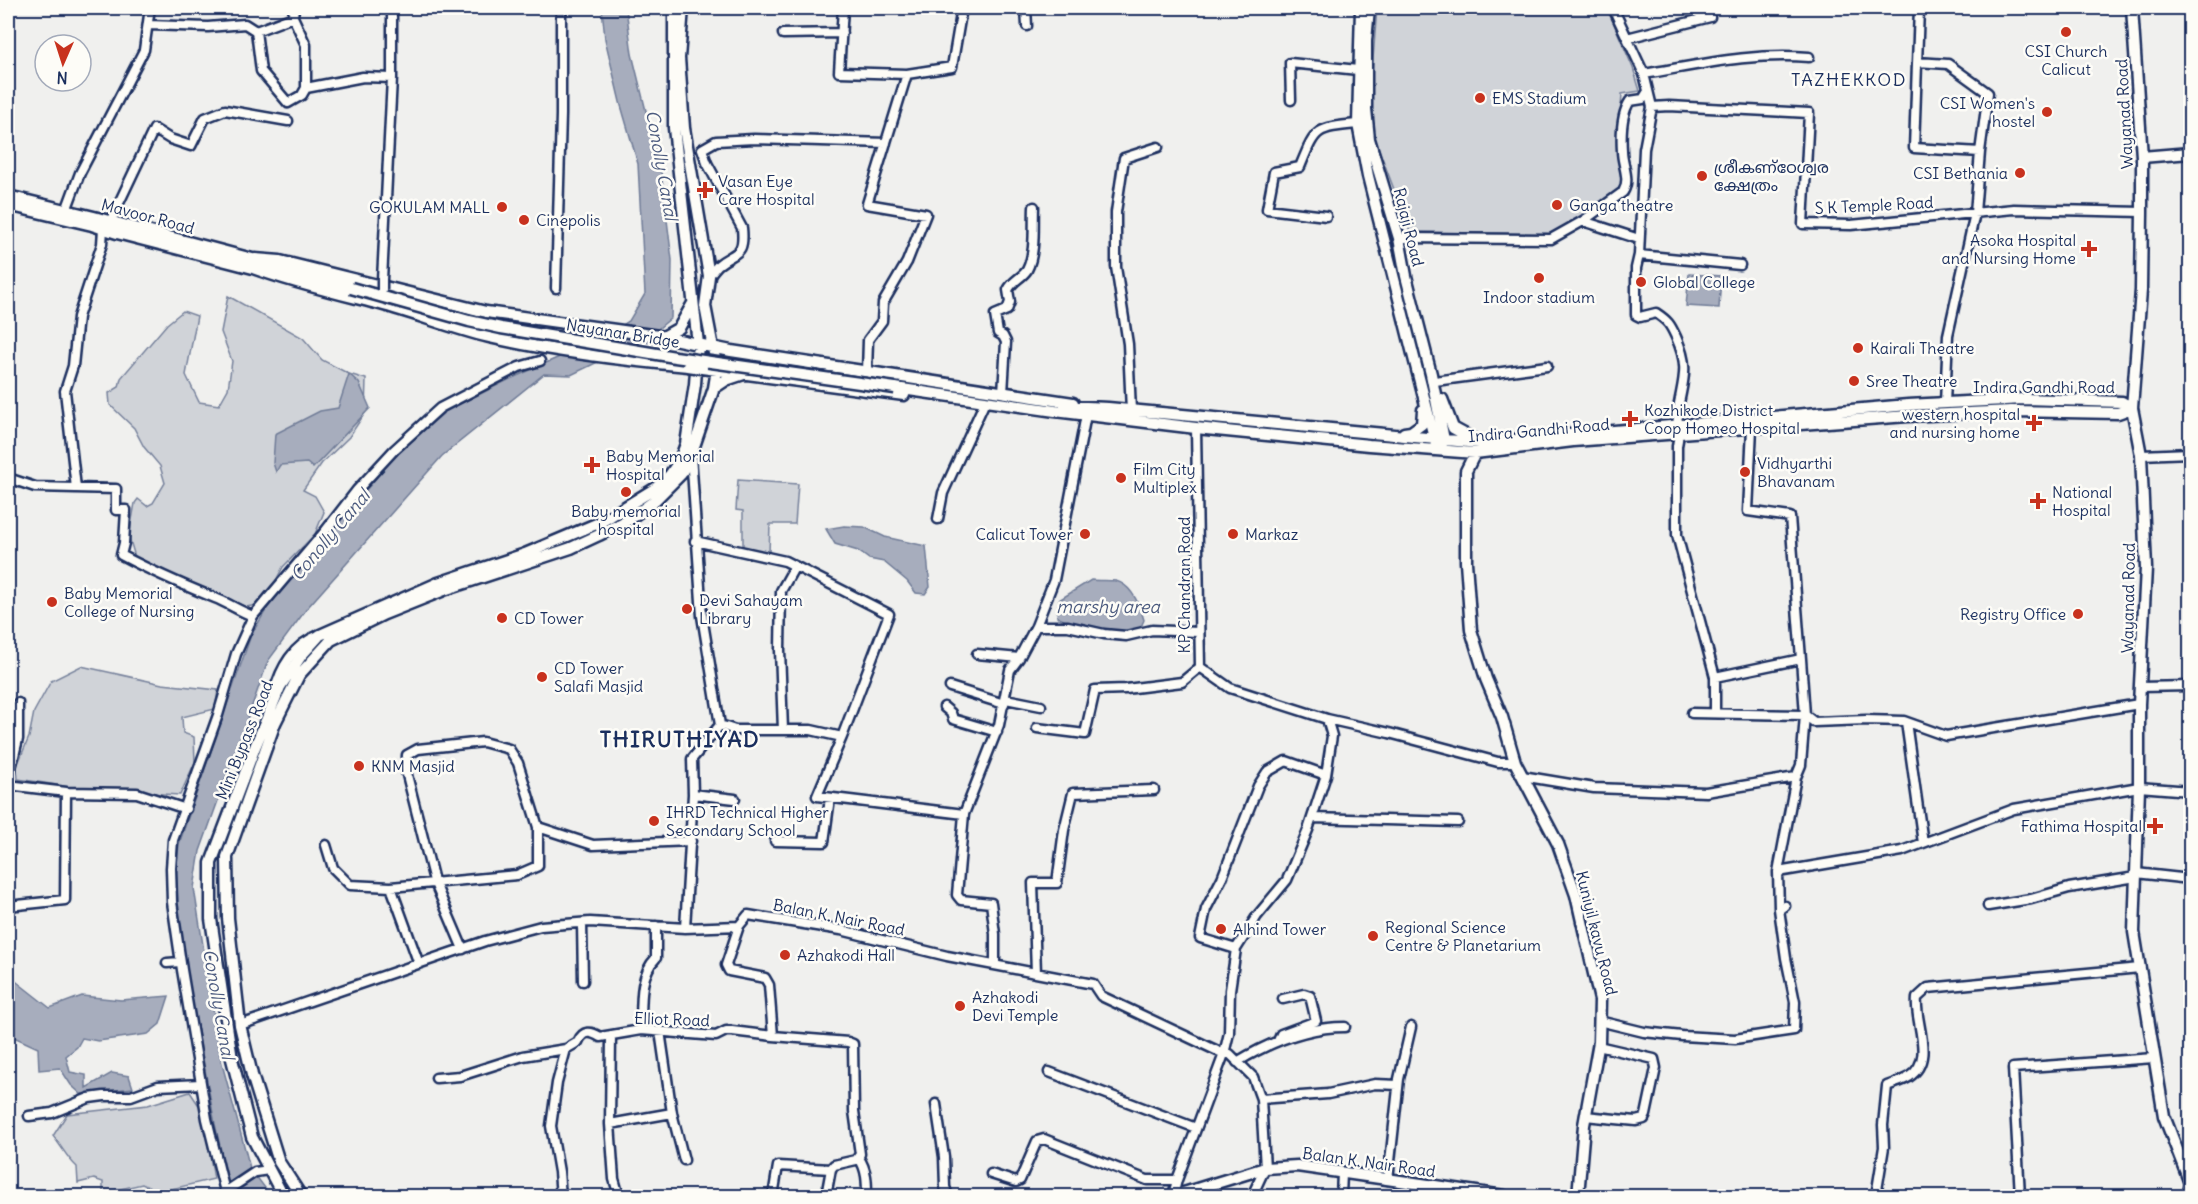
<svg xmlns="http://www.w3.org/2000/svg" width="2198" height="1204" viewBox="0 0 2198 1204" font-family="Delius,'Noto Sans Malayalam',sans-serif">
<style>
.green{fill:#d0d3d8;stroke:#76819b;stroke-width:1.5}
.water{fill:#a7adbd;stroke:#6f7b97;stroke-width:1.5}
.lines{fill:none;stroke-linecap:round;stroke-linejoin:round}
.minor-casing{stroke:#1b2f5e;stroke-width:13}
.major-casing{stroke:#1b2f5e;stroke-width:15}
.minor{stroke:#fdfcf7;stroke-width:8}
.major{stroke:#fdfcf7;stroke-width:10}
.minor-bridge-casing{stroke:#1b2f5e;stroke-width:13;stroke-linecap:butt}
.major-bridge-casing{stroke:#1b2f5e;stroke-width:15;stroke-linecap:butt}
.minor-bridge{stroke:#fdfcf7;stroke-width:8}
.major-bridge{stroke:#fdfcf7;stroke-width:10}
.poi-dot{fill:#c8321e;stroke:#fdfcf7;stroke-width:2}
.labels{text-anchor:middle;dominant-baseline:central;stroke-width:5;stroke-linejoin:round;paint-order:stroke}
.poi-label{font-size:16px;fill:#1b2f5e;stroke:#fdfcf7;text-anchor:start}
.street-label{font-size:16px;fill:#1b2f5e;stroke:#fdfcf7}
.neighbourhood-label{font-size:18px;letter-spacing:1.5px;fill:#1b2f5e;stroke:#fdfcf7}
.water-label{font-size:18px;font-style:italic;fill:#4c5b7f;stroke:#fdfcf7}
.district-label{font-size:22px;font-weight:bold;letter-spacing:1.5px;fill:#1b2f5e;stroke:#fdfcf7}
</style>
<rect width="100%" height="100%" fill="#f0f0ee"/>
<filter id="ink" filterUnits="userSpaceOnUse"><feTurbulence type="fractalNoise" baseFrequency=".0167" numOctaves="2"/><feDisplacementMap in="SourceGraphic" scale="12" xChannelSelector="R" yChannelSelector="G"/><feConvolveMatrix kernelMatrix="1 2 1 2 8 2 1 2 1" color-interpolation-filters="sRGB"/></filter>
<g filter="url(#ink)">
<path class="green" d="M1377,8H1607L1633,68L1640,91L1622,94L1618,150L1623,188L1584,215L1549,234L1410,232L1374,136L1369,110Z
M228,296L303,338L322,360L349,374L366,379L365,413L349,437L322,463L303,490L315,496L324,512L315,534L283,567L273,586L257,605L246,607L212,591L167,574L135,557L129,537L135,503L138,499L147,506L153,503L165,483L160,466L144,447L134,428L110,405L109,393L119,387L121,378L167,324L183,311L197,316L186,375L199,402L219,405L228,389L232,361L221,332Z
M738,480L798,484L795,524H770L769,553L743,550V511L736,510Z
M81,666L162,684L218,690L215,709L182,717L183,733L194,737L195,762L180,795L90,790L18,779L17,766L29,737L34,712L51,681Z
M190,1092L206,1116L208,1145L214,1179L159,1192L142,1184L103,1193V1182L94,1179L78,1183L77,1167C67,1158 62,1147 53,1136L67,1114L148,1105Z"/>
<path class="water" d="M602,8H626L632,54L661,172L672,260L671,318L647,338L571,375L544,374L442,456L308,607L268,661L200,851L194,888L221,1060L250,1168L271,1196H238L229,1187L215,1124L180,935L176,873L179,844L251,635L269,605L393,458L446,411L508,380L604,337L629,321L645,294L638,164L620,102L605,39Z
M1689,274L1721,276L1719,308L1686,306Z
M349,374L359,383L370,408L313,468L307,463L280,465L276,472L273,463L275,434L320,411L338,408Z
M844,526L864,527L885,537L926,546L930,587L925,594L916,593L907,581L884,562L869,559L858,551L835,544L826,529Z
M1091,580C1099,581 1108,580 1116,581C1132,585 1140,606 1144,620L1140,629C1113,637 1081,629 1057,617L1059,600Z
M8,975L50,1008L82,996L121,1000L169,996L160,1024L148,1034L98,1041L82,1038L77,1047L66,1056L70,1072L86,1075V1088L112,1073L129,1076L133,1088L81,1094L71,1085L60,1068L39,1070L38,1048L14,1037L8,1039Z"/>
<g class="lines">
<g class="minor-casing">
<path id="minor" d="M843,8L839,72L907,74L867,204L926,214L907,262L883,303L882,321L868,340L867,372
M1026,8L1027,26
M1613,8L1644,74L1652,107L1644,149L1639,255L1740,265
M1919,8L1914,148L1980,152L1975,213L1948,335L1945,403
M148,25L208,27L245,24L256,31
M256,31L261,71L288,103L302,95L306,88V45L293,17L294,8
M256,31L293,17
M783,34L842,33
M1627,38L1710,17
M1917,62L1948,64L1988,93L1980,152
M907,74L952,67L962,8
M1644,74C1699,65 1753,52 1809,57
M306,88L363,77L392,78
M1291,100L1290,63L1358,70
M1652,107L1669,106L1809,113L1803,224L1851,225L2014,209L2142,212
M64,216L80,173L144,50L150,8
M1326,216L1267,209L1274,172L1300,167C1316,128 1315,128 1358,124
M1583,221L1639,239
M110,222L154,129L170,139L191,146L205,118L225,110L288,121
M1399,238L1551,239L1583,221L1623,192C1631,179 1622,165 1622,151C1621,135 1621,114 1630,101L1643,99L1648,91
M1639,255L1636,268V315L1640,317L1656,313C1668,321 1670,324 1676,337C1690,368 1683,379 1678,409C1676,424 1681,430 1677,446V535L1715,677L1801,659L1805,715L1814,722L1866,720L1904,721L1946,736L2139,704
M709,276C712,272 715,268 718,265C735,251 745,257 742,228L707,163L702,149L716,141L754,139L886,143
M382,280L392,78V8
M556,288L561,115V8
M1435,381L1547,366
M1003,393L1006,342L1003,336L998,333L995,315L1007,310L1010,302L1008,290C1013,280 1022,278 1027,270C1036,253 1033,226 1034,207
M1131,411L1128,344L1116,267V212L1124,158L1158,147
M1752,428L1748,511L1790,517L1801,659
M691,455L702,616L720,725L692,759L693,794L685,928L739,926L748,915L841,930L947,956L1093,984L1101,996L1224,1054H1230L1253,1077L1261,1099L1265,1168L1252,1196
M2141,455L2190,453
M8,478L35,487L116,489V510H126L124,543L121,555C151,571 183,585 215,598C228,603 239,611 253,616L326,530L357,490L394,450L440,408L519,367L540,361
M76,488L65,391L73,366L78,317L102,244L103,229
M938,519L943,493L983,406
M695,541L785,561L889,614L842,737L811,730H735L720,725
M1036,626H1068L1104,634L1126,636L1152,630L1198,632
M977,654L1019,658
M1715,677V713
M950,687L1004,704
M2140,687L2190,686
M274,693C280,668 294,644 319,635
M1006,699L1041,706
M944,707L951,713L953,719L997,732
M1327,719L1389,733L1498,762H1515
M1906,722L1923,843
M1037,728L1085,734L1095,690L1126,689L1182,682L1200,667
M783,730L780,650L781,591L795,566
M842,737L817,796L964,814
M1522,776L1594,788L1706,792L1796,777L1801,765L1805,715L1692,713
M8,781L18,739V703
M8,785L66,792L65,900L8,906
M66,792L137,793L186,809
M693,794L735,799
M1312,818L1458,822
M775,841L824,842L830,798
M326,845L333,868L350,885L391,887L517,875L538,866V827L593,845L691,841
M1778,872L1796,777
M2136,873L2190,879
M391,887L419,964
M1988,906L2031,899L2069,888L2136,877
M1779,909L1778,872L1902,851L2014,809L2139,787L2190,791
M582,923L583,981
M739,926L726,965L729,971L765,978L769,985L773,1036L848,1042L853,1044L854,1111L860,1154L856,1160L834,1165L831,1169L826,1196
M463,949L434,881L406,771L407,755L418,749L483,742L509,749L518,763L538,827
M1236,949L1200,938L1206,909L1222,878L1258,786L1267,772L1286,761L1326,775
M167,963L180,962
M995,965V934L991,903L961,900L957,895L964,814L999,725L1010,670L1019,658L1036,626L1054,580L1085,420
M1036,973L1033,883H1057L1064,830L1073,793L1154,790
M1599,1021L1644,1032L1682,1036L1735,1039L1794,1030L1795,1002L1786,958L1779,909L1785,906
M240,1025L485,941L541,926L590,922L685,928
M641,1030C642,1006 638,976 656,958V926
M660,1031L672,1113L684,1160
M611,1035L610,1124L672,1113
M1278,1041L1281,1034L1316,1021L1310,996L1304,994L1283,999
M1237,1062C1270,1042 1307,1027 1345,1027
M1049,1072L1196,1128
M436,1078L460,1076L523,1056L566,1049L578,1042C583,1030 591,1031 600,1037L641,1030L716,1036L726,1031H732L773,1036
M1261,1099L1328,1094L1375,1084L1398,1085
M936,1104L944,1157L945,1187L948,1196
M29,1116L52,1113L89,1098L104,1096H131L158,1086L201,1084
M1585,1116L1636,1121L1644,1119L1646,1115L1656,1068L1654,1059L1598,1046
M610,1124L614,1179L619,1196
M859,1158C867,1170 867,1182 867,1196
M991,1174L1016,1182L1020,1180L1037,1141L1044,1139L1147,1180H1177
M1388,1180L1399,1079L1411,1027
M227,1194L225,1192L255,1172L269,1170
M224,1196L225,1192L207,1119L182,970L172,902L171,868L173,840L218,715L236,654L253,616
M561,1196L559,1172L551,1126L557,1083L566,1049
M740,1196H752
M773,1196L778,1166L831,1169
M1173,1196L1177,1180L1224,1054L1229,1033L1230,990L1236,949L1257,916L1287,880L1308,830L1326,775L1332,736L1327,719L1230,688L1200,667L1196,428
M1341,1196L1342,1173
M1876,1196L1884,1147L1883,1125L1887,1086C1894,1083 1903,1081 1909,1077C1936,1060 1914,1022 1917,998L1928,988L2140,968
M2020,1196L2013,1068L2154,1058"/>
</g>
<g class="major-casing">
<path id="major" d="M1361,8L1358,124L1368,176L1436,445
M1369,8L1366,41V109L1369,139L1399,238L1406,276L1431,374L1444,440L1442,444
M2132,8L2142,157V212L2141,290L2132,408L2141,455L2146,568L2139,704V787L2134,932L2164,1116L2190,1183
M2142,157L2190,153
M8,196L94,217L260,261
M8,205L92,225L117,233L253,268L279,270L351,288
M255,259L280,261L486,312L659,336L731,351L1073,403
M253,268C294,283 337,293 380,304C417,314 452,328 489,337C555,352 621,360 688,366
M663,337L679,328L692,305
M702,368L904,395
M714,388L726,380L744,374
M895,388L1055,411L1196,428L1369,445L1475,453L1573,441L1908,416L2011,411L2118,413L2132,408
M1442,399L1453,428L1475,440
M1065,406L1108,408L1479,443L1908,405L2024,399L2122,402L2132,408
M1404,433L1411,432L1422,424L1423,410
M1475,453L1466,471V562L1471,630L1486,679L1502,717L1515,762L1558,844L1576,895L1600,1000L1599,1042L1584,1125L1578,1196
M283,1196L252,1137L232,1059L211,919V863L255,747L280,687L301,656L320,635L438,583L525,554L601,522L656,488L670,475L680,460L686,444L695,384L698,344L674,128V8
M301,1196L279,1162L252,1075L240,1025L228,918L227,857L275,723L299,675L331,640L384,614L444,590L571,548L599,535L628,520L654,501L681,474L691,455L714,388L717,369L705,306L709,276L684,128L679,58L683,8
M1174,1196L1265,1168L1297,1166L1504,1196
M2187,1196L2190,1184"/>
</g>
<use href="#minor" class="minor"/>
<use href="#major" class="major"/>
<g class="minor-bridge-casing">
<path id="minor-bridge" d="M382,290V280"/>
</g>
<g class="major-bridge-casing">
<path id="major-bridge" d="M351,288L469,321L501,328L675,357L895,388
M688,366L702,368"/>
</g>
<use href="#minor-bridge" class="minor-bridge"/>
<use href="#major-bridge" class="major-bridge"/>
</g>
</g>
<g class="poi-dot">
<circle cx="2066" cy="32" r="6"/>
<circle cx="1480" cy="98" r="6"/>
<circle cx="2047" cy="112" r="6"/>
<circle cx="2020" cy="173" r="6"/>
<circle cx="1702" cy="176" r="6"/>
<path d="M702 181h6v6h6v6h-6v6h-6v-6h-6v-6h6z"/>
<circle cx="1557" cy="205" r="6"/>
<circle cx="502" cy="207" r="6"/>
<circle cx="524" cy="220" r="6"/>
<path d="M2086 240h6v6h6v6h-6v6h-6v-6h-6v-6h6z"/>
<circle cx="1539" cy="278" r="6"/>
<circle cx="1641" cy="282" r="6"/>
<circle cx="1858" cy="348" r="6"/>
<circle cx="1854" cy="381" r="6"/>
<path d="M1627 410h6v6h6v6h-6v6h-6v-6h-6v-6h6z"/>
<path d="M2031 414h6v6h6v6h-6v6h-6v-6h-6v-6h6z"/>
<path d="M589 456h6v6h6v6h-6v6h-6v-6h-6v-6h6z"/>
<circle cx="1745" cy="472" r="6"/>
<circle cx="1121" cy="478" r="6"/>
<circle cx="626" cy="492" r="6"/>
<path d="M2035 492h6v6h6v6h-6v6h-6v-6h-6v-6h6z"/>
<circle cx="1085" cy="534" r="6"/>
<circle cx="1233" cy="534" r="6"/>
<circle cx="52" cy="602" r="6"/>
<circle cx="687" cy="609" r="6"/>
<circle cx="2078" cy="614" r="6"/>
<circle cx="502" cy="618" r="6"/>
<circle cx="542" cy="677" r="6"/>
<circle cx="359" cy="766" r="6"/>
<circle cx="654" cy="821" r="6"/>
<path d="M2152 817h6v6h6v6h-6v6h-6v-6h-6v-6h6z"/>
<circle cx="1221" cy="929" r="6"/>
<circle cx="1373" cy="936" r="6"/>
<circle cx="785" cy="955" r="6"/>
<circle cx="960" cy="1006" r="6"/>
</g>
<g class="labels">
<g class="poi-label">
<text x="2066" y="51" text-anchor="middle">CSI Church<tspan x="2066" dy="18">Calicut</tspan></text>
<text x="1492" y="98">EMS Stadium</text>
<text x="2035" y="103" text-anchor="end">CSI Women's<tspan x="2035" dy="18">hostel</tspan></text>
<text x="1714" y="167">ശ്രീകണ്ഠേശ്വര<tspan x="1714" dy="18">ക്ഷേത്രം</tspan></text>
<text x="2008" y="173" text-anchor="end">CSI Bethania</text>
<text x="718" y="181">Vasan Eye<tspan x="718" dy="18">Care Hospital</tspan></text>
<text x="1569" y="205">Ganga theatre</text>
<text x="490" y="207" text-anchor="end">GOKULAM MALL</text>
<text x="536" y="220">Cinepolis</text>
<text x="2076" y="240" text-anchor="end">Asoka Hospital<tspan x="2076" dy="18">and Nursing Home</tspan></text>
<text x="1653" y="282">Global College</text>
<text x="1539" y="297" text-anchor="middle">Indoor stadium</text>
<text x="1870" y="348">Kairali Theatre</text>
<text x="1866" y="381">Sree Theatre</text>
<text x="1644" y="410">Kozhikode District<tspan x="1644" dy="18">Coop Homeo Hospital</tspan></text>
<text x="2020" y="414" text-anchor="end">western hospital<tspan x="2020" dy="18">and nursing home</tspan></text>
<text x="606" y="456">Baby Memorial<tspan x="606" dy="18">Hospital</tspan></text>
<text x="1757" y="463">Vidhyarthi<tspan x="1757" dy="18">Bhavanam</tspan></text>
<text x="1133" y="469">Film City<tspan x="1133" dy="18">Multiplex</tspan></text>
<text x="2052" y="492">National<tspan x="2052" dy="18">Hospital</tspan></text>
<text x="626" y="511" text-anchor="middle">Baby memorial<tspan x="626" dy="18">hospital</tspan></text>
<text x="1073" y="534" text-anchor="end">Calicut Tower</text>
<text x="1245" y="534">Markaz</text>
<text x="64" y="593">Baby Memorial<tspan x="64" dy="18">College of Nursing</tspan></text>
<text x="699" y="600">Devi Sahayam<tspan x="699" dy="18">Library</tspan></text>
<text x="2066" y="614" text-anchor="end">Registry Office</text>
<text x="514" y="618">CD Tower</text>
<text x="554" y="668">CD Tower<tspan x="554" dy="18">Salafi Masjid</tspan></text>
<text x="371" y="766">KNM Masjid</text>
<text x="666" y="812">IHRD Technical Higher<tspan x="666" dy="18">Secondary School</tspan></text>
<text x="2142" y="826" text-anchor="end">Fathima Hospital</text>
<text x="1385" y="927">Regional Science<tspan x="1385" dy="18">Centre &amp; Planetarium</tspan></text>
<text x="1233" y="929">Alhind Tower</text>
<text x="797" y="955">Azhakodi Hall</text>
<text x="972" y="997">Azhakodi<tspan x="972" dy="18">Devi Temple</tspan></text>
</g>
<g class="street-label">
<text transform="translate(2124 114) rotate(-93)">Wayanad Road</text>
<text transform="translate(1874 205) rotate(-3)">S K Temple Road</text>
<text transform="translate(148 216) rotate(15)">Mavoor Road</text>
<text transform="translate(1409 227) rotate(76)">Rajaji Road</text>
<text transform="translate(623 333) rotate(9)">Nayanar Bridge</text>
<text x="2044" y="387">Indira Gandhi Road</text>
<text transform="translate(1539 430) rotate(-5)">Indira Gandhi Road</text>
<text transform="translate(1184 585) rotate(-90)">KP Chandran Road</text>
<text transform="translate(2128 598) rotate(-89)">Wayanad Road</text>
<text transform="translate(244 740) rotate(-68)">Mini Bypass Road</text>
<text transform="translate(839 917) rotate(11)">Balan K. Nair Road</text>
<text transform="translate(1597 933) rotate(76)">Kuniyil kavu Road</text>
<text transform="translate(672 1019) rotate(2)">Elliot Road</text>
<text transform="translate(1369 1162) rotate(8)">Balan K. Nair Road</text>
</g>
<g class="neighbourhood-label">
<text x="1849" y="79">TAZHEKKOD</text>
</g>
<g class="water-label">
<text transform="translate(662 165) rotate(80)">Conolly Canal</text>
<text transform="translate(330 535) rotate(-50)">Conolly Canal</text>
<text x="1108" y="606">marshy area</text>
<text transform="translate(219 1004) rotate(80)">Conolly Canal</text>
</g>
<g class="district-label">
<text x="680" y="739">THIRUTHIYAD</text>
</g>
</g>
<rect width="2198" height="1204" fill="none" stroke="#fdfcf7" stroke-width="30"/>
<rect x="15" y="15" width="2168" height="1174" fill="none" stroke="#1b2f5e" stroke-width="2" filter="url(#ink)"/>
<g transform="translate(63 63) rotate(183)"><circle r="28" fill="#fdfcf7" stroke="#a3aaba" stroke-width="1.5"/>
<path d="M0-4.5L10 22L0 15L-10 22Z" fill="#c8321e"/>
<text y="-9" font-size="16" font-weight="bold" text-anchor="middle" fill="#1b2f5e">N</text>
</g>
</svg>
